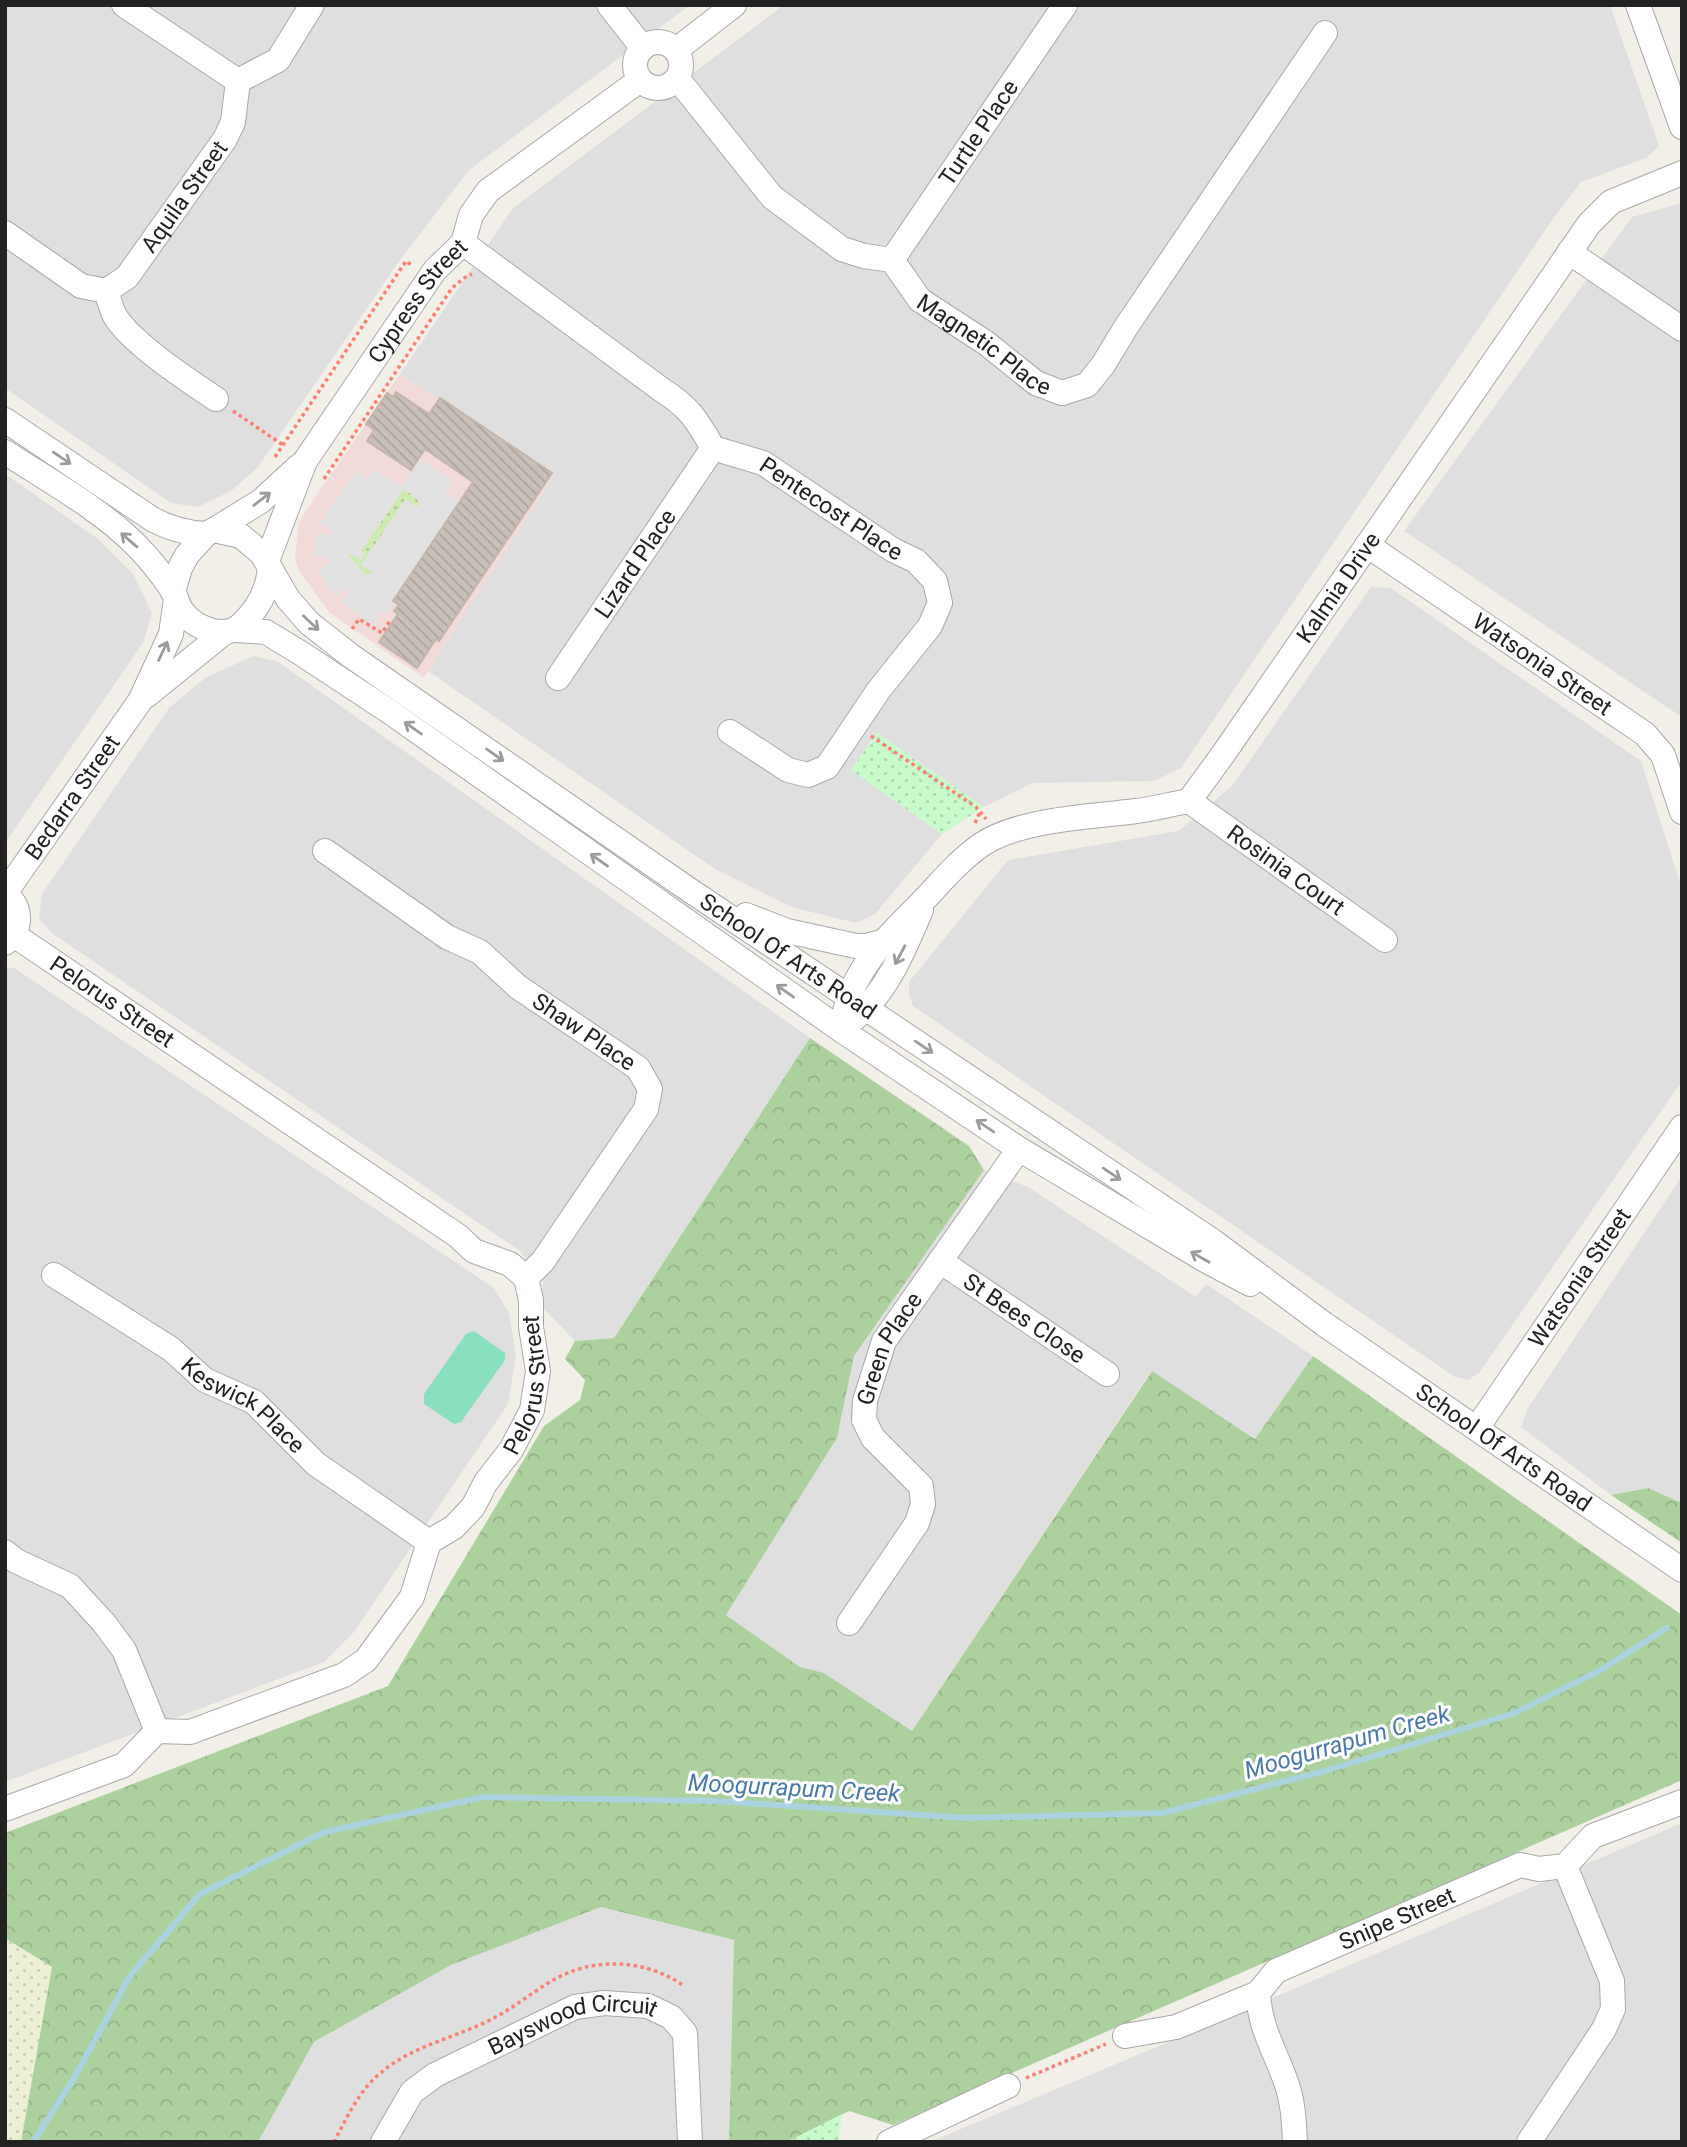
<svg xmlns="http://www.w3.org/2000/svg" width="1687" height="2147" viewBox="0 0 1687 2147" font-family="Roboto,sans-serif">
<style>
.residential{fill:#e0dfdf}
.commercial{fill:#f2dad9}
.farmland{fill:url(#farmland-dots)}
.grass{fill:url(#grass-dots)}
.forest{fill:url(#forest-crowns)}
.park{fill:url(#park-dots)}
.pitch{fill:#88e0be}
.parking{fill:#e2e2e2;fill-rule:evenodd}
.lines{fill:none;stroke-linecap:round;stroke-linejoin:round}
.stream{stroke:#aad3df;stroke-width:6}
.building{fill:url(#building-back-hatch);stroke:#c4b6ab;stroke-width:2}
.minor-casing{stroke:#a9a9a9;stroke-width:26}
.path{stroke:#fa8072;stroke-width:3.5;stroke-dasharray:3.5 3.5;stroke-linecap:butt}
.minor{stroke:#fff;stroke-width:24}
.oneway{stroke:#9c9c9c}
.labels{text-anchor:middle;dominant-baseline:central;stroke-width:6;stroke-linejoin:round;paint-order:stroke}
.street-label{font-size:23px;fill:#222;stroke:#fff}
.water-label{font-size:24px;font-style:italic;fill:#4a7aab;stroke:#fff}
</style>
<defs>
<pattern id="farmland-dots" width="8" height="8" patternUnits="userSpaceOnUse" patternTransform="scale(1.75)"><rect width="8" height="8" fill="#eef0d5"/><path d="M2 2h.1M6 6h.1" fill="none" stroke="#ccceb7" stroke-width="1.8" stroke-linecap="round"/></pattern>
<pattern id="grass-dots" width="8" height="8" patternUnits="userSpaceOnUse" patternTransform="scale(1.75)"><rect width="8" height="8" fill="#cdebb0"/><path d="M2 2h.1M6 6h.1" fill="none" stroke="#b0c997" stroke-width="1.8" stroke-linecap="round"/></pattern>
<pattern id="forest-crowns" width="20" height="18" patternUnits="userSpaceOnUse" patternTransform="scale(1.75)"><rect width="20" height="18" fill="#add19e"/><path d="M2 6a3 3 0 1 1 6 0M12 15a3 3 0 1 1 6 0" fill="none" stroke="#95b388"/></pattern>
<pattern id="park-dots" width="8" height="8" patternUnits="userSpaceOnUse" patternTransform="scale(1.75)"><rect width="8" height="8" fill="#c8facc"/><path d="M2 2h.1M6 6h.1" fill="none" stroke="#acd6af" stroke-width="1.8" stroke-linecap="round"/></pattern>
<pattern id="building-back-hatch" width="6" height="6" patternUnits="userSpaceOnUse" patternTransform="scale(1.75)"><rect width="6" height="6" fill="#c7bfb8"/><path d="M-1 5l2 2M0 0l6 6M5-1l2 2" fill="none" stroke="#aba49e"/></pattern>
</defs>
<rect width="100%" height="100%" fill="#f2efe9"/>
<path class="residential" d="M5,5H690L469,170L400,260L258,467L231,491L198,507L171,503L5,388Z
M784,5H1610L1659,146L1646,158L1581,182L1550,223L1181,768L1154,781L1033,783L984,807L877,733L851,770L942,834L875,914L856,923L791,907L715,869L428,671L554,476L400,374L513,208Z
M1682,203V717L1404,531L1632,217Z
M5,474L98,539L133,574L152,613L143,643L5,843Z
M1371,587L1391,588L1641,761L1682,889V1081L1479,1373L1468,1380L1455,1377L913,1006L909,994V982L1008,860L1178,831L1232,786Z
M253,656L277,661L810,1038L614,1338L575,1341L542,1307L543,1283L520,1251L53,934L39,919L42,894L169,708L205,678Z
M5,968H14L494,1288L509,1313L516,1355L508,1404L354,1632L324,1662L5,1782Z
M984,1170L1028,1187L1196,1297L1206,1284L1313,1356L1256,1439L1151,1371L912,1731L824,1673L800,1667L726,1615L837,1438L854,1356Z
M1682,1176V1503L1648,1488L1611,1495L1521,1427L1528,1408Z
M1682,1823V2142H930L1228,2017Z
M601,1907L734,1940L729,2142H258L314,2042L451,1965Z"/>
<path class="commercial" d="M400,374L554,476L424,678L330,613L299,571L295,558L299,521Z"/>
<path class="farmland" d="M5,1938L52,1967L21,2142H5Z"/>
<path class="grass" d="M404,489L419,501V506H417L406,499L361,565L375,574H365L349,556V552L361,560L360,552Z"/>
<path class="forest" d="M810,1038L969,1146L984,1170L854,1356L837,1438L726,1615L800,1667L824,1673L912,1731L1152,1371L1255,1439L1313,1356L1682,1615V1780L893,2125L849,2111L787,2142H729L734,1940L601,1907L451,1965L314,2042L258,2142H21L52,1967L5,1938V1833L388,1686L544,1426L580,1400L585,1380L565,1359L575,1341L614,1338Z
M1648,1488L1682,1503V1543L1611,1495Z"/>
<path class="park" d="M877,733L984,807L942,834L851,770Z
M842,2114L838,2142H787Z"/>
<path class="pitch" d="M474,1331L505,1353V1360L461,1422L454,1424L424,1404V1394L466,1334Z"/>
<path class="parking" d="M420,459L453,481L445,492L462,504L387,614L382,611L373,625L341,601L349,592L348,588L336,596L318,572L331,561L327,558L315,557L316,534L333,535L332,531L320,523L356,471L368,479L374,469L402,487ZM404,489L419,501V506H416L406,499L361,565L375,574H365L349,556V553L361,560L365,554L361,551Z"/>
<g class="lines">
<path class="stream" d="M33,2142L73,2080L130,1976L200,1894L325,1832L483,1797L716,1801L967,1818L1162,1813L1325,1771L1515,1713L1599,1671L1667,1628"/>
</g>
<path class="building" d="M396,392L429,414L440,398L552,473L439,641L436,639L417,668L379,642L398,614L394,611L399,605L393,601L473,482L425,449L411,470L367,441L374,430L366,424L387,393L393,397Z"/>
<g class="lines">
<g class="minor-casing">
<g id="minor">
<path d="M124,5L238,81"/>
<path d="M609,5L642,47"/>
<path d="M1638,5L1682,127"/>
<circle cx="658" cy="65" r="23"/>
<path d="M676,50L734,5"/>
<path id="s1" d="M677,78L772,197L842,249L864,256L892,260L920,300L986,343L1036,383L1062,393L1087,385L1103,365L1126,327L1325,33"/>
<path id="s2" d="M5,233L81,286L106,291L127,277L225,139L233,122L238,81L278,60L312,5"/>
<path id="s3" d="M463,243L662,390C689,407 697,420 713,448L763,463L893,550L916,561L935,581L940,603L930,626L878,691L827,767L808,775L788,770L730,732"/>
<path d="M1569,252L1682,329"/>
<path id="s4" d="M892,260L1065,5"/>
<path d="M106,291C109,299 111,309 115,316C131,343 189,381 216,399"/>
<path d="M5,420L152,519C170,529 186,533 206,534"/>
<path d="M5,452C49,481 99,508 136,545C149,558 163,576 173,591C176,597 178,605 182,611C194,628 225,641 242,624C259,607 267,592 270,569"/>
<path d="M214,530L261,501L299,466"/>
<path id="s5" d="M1367,545L1645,734L1663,755L1682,812"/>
<path id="s6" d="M267,561L305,461L435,270L463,243L471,215L488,191L640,80"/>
<path id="s7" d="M173,592L180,568L187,555L206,534L214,530L241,536L262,554L288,599L309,623L351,656L685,887L1214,1242L1324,1324L1682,1570"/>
<path d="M236,630L266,632L302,654L390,712L841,1030L1019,1149L1205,1260L1250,1284"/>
<path id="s8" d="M558,678L713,448"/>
<path d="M146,696L225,632"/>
<path id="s9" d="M1189,801L1385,940"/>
<path id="s10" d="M325,851L447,937L480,952L518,987L638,1068L650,1089L646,1109L543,1261L526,1278"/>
<path id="s11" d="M5,893L140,701L171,634L176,599"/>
<path d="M5,893C22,908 23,928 5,943"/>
<path d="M746,915L787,931L856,946H866L881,942"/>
<path id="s12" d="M845,1012C853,972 884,940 912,912C935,890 954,864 981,845C1019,819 1090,817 1136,811C1154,809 1171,804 1189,801L1224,753L1589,224L1611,202L1682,173"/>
<path d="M855,1018C887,992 905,948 921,910"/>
<path id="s13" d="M940,1261L1107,1374"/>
<path id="s14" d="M54,1275L171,1349L205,1380L254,1402L316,1464L429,1542"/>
<path id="s15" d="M1477,1428L1682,1127"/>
<path d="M5,1552L16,1561L70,1586L104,1623L124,1650L157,1731"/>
<path id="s16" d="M849,1623L917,1523L923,1504L921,1486L873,1438L864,1420L865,1401L884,1341L1019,1149"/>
<path id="s17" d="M5,1809L124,1765L157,1731L190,1732L344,1675L366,1660L412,1597L429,1542L454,1527L473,1507L486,1482L511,1450L532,1410L538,1371L531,1327V1300L526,1278L510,1264L474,1251L458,1236L14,935"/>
<path d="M1125,2036L1176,2027L1258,1993"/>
<path id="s18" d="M383,2142L412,2092L435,2075L575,2007L604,2003L648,2006L671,2017L685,2033L690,2142"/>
<path d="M889,2142L1008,2086"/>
<path id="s19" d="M1295,2142C1294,2121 1293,2101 1286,2082C1274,2048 1260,2029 1258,1993L1276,1971L1520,1865L1539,1869L1565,1866L1593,1836L1682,1802"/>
<path d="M1529,2142L1604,2029L1613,2009L1612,1981L1565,1866"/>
</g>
</g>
<path class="path" d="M233,411L283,445
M275,457L406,261L413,266
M324,479L452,288L464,278L472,274
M352,629L359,619L382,633L390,621
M871,736L976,807L986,819
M975,823L980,812
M1026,2078L1106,2044
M334,2142C346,2119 358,2093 377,2076C409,2047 448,2040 486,2022C514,2009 536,1988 563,1975C602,1957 649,1961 684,1986"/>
<use href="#minor" class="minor"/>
</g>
<defs><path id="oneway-shaft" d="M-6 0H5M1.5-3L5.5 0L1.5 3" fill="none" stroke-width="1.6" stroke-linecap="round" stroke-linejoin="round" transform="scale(1.75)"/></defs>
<g class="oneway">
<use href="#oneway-shaft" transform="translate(62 458) rotate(34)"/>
<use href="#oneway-shaft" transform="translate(262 499) rotate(-38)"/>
<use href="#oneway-shaft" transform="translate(129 540) rotate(-139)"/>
<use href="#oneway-shaft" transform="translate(311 623) rotate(43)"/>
<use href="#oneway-shaft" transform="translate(163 651) rotate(-65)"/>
<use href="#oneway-shaft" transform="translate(413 728) rotate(-145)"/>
<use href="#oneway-shaft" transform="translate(495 755) rotate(35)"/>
<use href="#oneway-shaft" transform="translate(599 860) rotate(-145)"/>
<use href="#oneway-shaft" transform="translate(900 955) rotate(118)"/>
<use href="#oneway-shaft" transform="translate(785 991) rotate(-145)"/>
<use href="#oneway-shaft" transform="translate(924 1047) rotate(34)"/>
<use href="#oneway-shaft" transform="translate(985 1126) rotate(-146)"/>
<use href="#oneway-shaft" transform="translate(1112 1174) rotate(34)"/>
<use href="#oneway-shaft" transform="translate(1200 1257) rotate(-150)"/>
</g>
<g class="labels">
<g class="street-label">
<text stroke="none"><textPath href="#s4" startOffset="154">Turtle Place</textPath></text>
<text stroke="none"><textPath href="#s2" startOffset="242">Aquila Street</textPath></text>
<text stroke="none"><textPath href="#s6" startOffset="303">Cypress Street</textPath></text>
<text stroke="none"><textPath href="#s1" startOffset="418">Magnetic Place</textPath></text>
<text stroke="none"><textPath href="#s3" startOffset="460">Pentecost Place</textPath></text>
<text stroke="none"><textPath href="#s8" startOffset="138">Lizard Place</textPath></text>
<text stroke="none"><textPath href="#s12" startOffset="693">Kalmia Drive</textPath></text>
<text stroke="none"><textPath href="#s5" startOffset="212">Watsonia Street</textPath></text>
<text stroke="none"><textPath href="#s11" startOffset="117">Bedarra Street</textPath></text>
<text stroke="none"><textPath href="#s9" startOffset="119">Rosinia Court</textPath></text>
<text stroke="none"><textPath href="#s7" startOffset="800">School Of Arts Road</textPath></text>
<text transform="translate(112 1002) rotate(34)">Pelorus Street</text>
<text stroke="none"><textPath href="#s10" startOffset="317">Shaw Place</textPath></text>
<text stroke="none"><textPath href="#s15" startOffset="182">Watsonia Street</textPath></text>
<text stroke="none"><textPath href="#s13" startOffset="102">St Bees Close</textPath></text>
<text stroke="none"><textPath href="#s16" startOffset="324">Green Place</textPath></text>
<text stroke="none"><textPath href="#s17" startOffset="728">Pelorus Street</textPath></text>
<text stroke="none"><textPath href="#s14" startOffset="231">Keswick Place</textPath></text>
<text stroke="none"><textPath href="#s7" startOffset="1668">School Of Arts Road</textPath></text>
<text stroke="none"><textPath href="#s19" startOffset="315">Snipe Street</textPath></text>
<text stroke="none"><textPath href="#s18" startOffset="236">Bayswood Circuit</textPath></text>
</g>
<g class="water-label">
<text transform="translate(1347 1742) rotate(-16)">Moogurrapum Creek</text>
<text transform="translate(794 1788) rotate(3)">Moogurrapum Creek</text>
</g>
</g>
<rect width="1687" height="2147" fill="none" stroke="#222222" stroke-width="14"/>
</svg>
